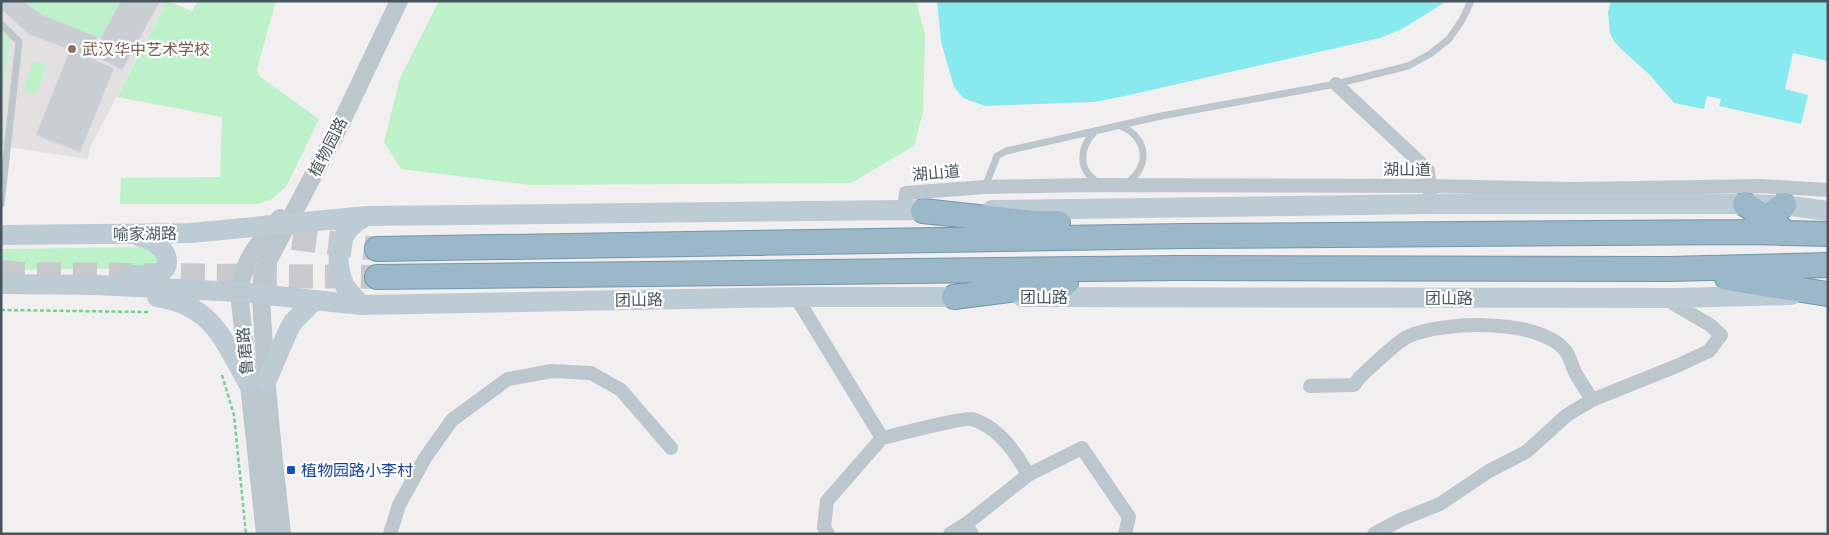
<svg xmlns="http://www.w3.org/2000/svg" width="1829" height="535" viewBox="0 0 1829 535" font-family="Raleway,'Noto Sans SC',sans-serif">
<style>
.education{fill:#e3e0e2}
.green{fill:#bdf1c9}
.water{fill:#88eaef}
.building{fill:#c9ced2;stroke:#d3d7db}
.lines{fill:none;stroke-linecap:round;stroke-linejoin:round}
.trunk-tunnel{stroke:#c7c9cc;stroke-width:24;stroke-dasharray:24 12;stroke-linecap:butt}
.trunk-casing{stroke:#7196ac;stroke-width:26}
.path{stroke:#74d094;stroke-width:2.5;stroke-dasharray:4 2.5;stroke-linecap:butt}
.service{stroke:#bbc7cd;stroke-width:7}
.minor{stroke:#bbc7cd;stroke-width:14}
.tertiary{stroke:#bbc7cd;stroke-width:18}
.secondary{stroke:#bdcbd4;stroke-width:20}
.trunk{stroke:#9ab8c8;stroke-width:24}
.education-dot{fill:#8d6e63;stroke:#fff;stroke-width:2}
.transit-dot{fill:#1a4fb4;stroke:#fff;stroke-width:2}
.labels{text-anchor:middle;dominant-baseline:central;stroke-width:4.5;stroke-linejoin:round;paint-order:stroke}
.education-label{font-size:16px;fill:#785e54;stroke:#fff;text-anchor:start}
.street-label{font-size:16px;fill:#47565e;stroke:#fff}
.transit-label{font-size:16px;fill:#164399;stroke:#fff;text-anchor:start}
</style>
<rect width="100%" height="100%" fill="#f2eff0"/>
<path class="education" d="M1,1H167L90,147L88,159L1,146Z"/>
<path class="green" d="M23,1H121L101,38L42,15Z
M167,1L192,11L198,1H276L257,69L259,76L319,119L286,187L272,199L257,204H120L121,178L220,177L222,117L117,97Z
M439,1H916L925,34L923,112L914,146L851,183L531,185L401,169L384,142L400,78Z
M1,20L8,33L9,42L1,109Z
M34,61L47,65L36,95L23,90Z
M147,247L151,249L158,261L152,268L1,270V249Z"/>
<path class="water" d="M937,1H1447L1402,29L1380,38L1125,96L1094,102L985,106L963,98L954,87L941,42Z
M1611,1H1828V61L1793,53L1785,89L1808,95L1801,124L1719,106L1721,99L1707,96L1704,109L1674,103L1650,75L1620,48L1613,40L1610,33L1608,12Z"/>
<path class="building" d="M1,1H23L42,15L97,37L89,57L29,34L1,9Z
M121,1H160L122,70L92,54Z
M70,50L114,68L80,152L36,135Z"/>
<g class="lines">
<path class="trunk-tunnel" d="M257,233L377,249
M1,272L22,274L377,277"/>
<g class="trunk-casing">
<path id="trunk" d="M1745,204L1787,233
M923,211L1034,223H1058
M1753,228L1784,205
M377,249L1185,236L1747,232L1828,234
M377,277L1178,268L1669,269L1828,265
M1727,278L1827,294
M954,297L1066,283"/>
</g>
<path class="path" d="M1,310L148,312
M222,375L234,415L246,534"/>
<path class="service" d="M1,24L19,42L1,204
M1121,126C1148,138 1151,166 1126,184
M1095,131C1079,148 1077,170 1099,183
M985,187L997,156L1006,151L1161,116L1336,84L1408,66L1430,54L1449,39L1462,20L1471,1"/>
<path class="minor" d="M1336,84L1428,170L1430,193
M904,210L906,193L985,187L1087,185L1430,186L1573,189L1761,186L1828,190
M796,297L882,438C895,435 964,417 972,419C998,427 1016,452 1028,475
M1310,386L1354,385L1359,378C1370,368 1397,341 1409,336C1444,321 1538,318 1565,350C1570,356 1572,367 1576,374C1581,383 1587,391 1592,400
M390,534L399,505L425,458L452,420L508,379L552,371L591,373L621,390L671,448
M828,534L824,527L827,501L882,438
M950,534L966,524
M972,534L966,524L1028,475L1082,448L1129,517L1125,534
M1374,534L1400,520L1440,504L1489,471L1526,452L1567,415L1592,400L1679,365L1709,351L1721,335L1710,325L1674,304L1676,298"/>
<path class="tertiary" d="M265,534L239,292C245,256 258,244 280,218
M282,534C275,472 268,410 264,347C263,319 257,288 268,261L341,123L399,1"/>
<path class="secondary" d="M992,210L1431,204H1745L1784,205L1828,211
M1,235L191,233L367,216L904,210L938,211
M130,275C139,275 150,276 159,273C171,269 168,254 160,247C155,241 146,238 138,236
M1,284L96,285L239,292L361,305L796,297H968
M157,297C212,305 223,339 248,383
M1022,297L1676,298L1791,295
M361,305C355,298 348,292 344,284C333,258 339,229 365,217
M266,382L288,331L293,322L315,300"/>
<use href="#trunk" class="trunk"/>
</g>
<circle class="education-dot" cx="72" cy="49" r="5"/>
<rect class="transit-dot" x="286" y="465" width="10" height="10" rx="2.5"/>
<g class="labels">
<g class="education-label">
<text x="82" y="49">武汉华中艺术学校</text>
</g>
<g class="street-label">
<text transform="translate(328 147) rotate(-63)">植物园路</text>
<text x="1407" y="169">湖山道</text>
<text transform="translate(936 173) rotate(-5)">湖山道</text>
<text transform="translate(145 234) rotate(-1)">喻家湖路</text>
<text x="1044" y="297">团山路</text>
<text x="1449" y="298">团山路</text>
<text transform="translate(639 300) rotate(-1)">团山路</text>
<text transform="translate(245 351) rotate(-95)">鲁磨路</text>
</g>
<g class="transit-label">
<text x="301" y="470">植物园路小李村</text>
</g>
</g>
<rect width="1829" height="535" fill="none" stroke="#47565e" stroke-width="5"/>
</svg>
